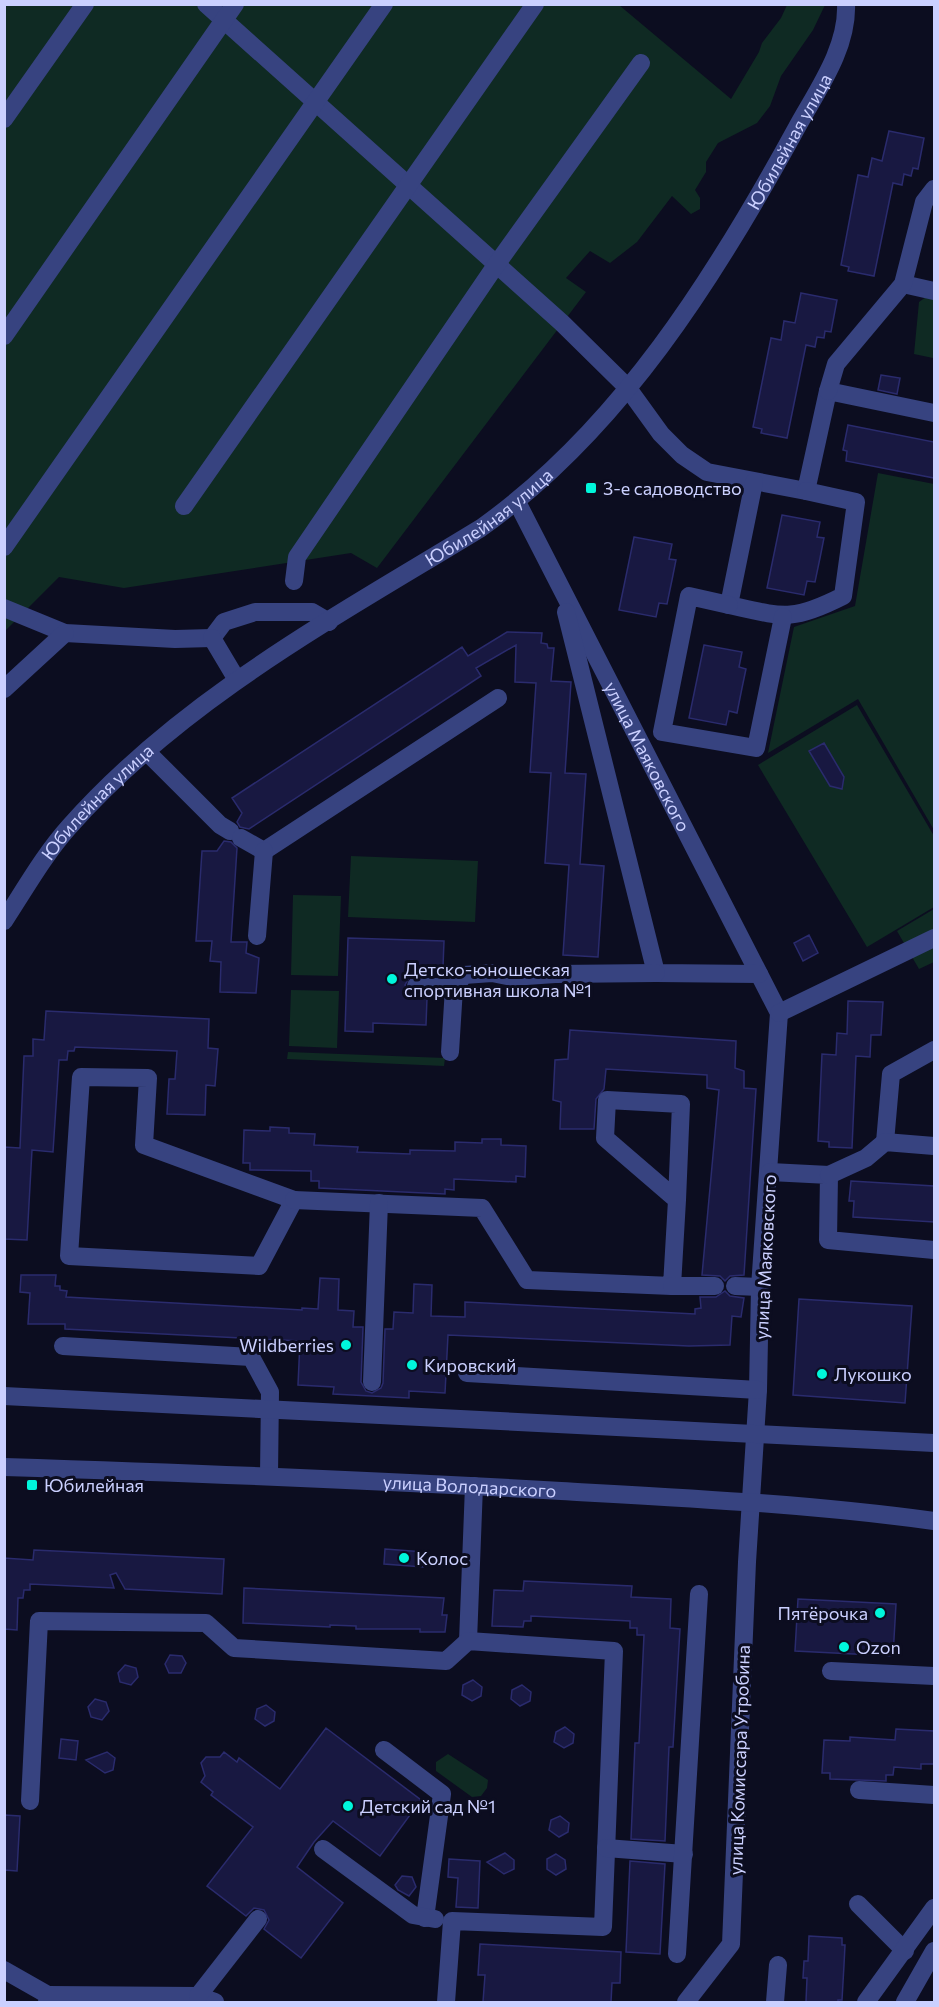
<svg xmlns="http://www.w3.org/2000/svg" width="939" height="2007" viewBox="0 0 939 2007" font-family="Commissioner,sans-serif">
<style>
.green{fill:#0f2a23}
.building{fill:#181841;stroke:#2a2b6d;stroke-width:1.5}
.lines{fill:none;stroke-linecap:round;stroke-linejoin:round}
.minor{stroke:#374380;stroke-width:18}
.poi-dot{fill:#00f6db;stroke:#0c0d20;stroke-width:2}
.labels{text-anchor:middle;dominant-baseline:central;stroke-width:6;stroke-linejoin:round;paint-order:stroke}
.street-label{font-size:18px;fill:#cbd0ff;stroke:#0c0d20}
.poi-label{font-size:18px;fill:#cbd0ff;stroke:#0c0d20;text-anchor:start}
</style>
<rect width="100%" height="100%" fill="#0c0d20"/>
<path class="green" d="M5,5H619L731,99L759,52L762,43L781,18L787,5H825L813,30L781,76L770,106L757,123L718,143L706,162V172L695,190L700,198V209L691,214L672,196L637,242L610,263L590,251L566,278L586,292L377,568L351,553L124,588L59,577L5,631Z
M934,296V355L933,358L914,354L919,302L926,297Z
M878,473L934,484V830L858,699L768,753L794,627L855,606Z
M857,705L934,836V907L867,947L758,765Z
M351,856L478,861L475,922L348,917Z
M293,895L341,896L338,976L291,975Z
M934,909V962L919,969L897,931Z
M291,990L339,991L337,1048L289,1046Z
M288,1052L445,1058L444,1066L287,1059Z
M448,1754L488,1780L487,1788L481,1796L472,1797L436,1771V1762Z"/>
<path class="building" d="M889,131L924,138L918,169L913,168L911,176L904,174L902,185L893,183L874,276L848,271L849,267L841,265L858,175L868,177L872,158L882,161Z
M801,293L837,300L831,332L825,331L824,338L817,337L815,347L806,345L787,438L761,433L762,429L753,427L771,338L781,340L784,321L795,323Z
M881,375L900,378L897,394L878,390Z
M848,425L934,442V478L846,461L847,451L843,450Z
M782,515L820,522L817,537L824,538L820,558L815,582L807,581L804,595L767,588Z
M634,537L672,544L669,559L676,560L672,580L667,604L659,603L656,617L619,610Z
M507,632L542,633L541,643L547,644L548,648H554L551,681L571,682L565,773L586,774L580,864L604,866L598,957L563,955L569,865L545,863L551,773L530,772L536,683L515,682L516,645L476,668L481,676L249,829L240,827L237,822L242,813L232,798L462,647L468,656Z
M704,645L742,652L739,667L746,669L742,688L737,713L729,711L726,725L689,718Z
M824,743L844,777L842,789L830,786L809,751Z
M224,841L231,842L237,848L231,942H247L246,953L259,958L256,993L220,992L221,962L210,961L212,941H196L202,851H217Z
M809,935L818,953L803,961L794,943Z
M348,938L444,941L443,967L417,966L416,975L410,976L405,985L410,996L427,998L426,1025L373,1023V1032L345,1031Z
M848,1001L883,1002L881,1035H871L870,1057L856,1056L852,1148L829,1147V1142L818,1141L822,1054L836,1055L837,1033L847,1034Z
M46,1011L209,1019L208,1048L218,1049L215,1086L206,1085L205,1115L167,1114L169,1079H175L177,1051L75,1047L74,1051H68L67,1060H59L53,1152L32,1150L27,1240L4,1239V1147L20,1148L24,1056H33V1039L44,1040Z
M570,1030L736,1041L735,1068L744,1071V1088L756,1089L744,1275L730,1276L725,1281L720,1276L702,1275L719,1090L707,1088V1075L606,1069L604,1089L596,1099L594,1129H560L561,1102L553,1100L555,1060L568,1059Z
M270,1127L289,1128V1133L315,1134L314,1145L358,1147L357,1152L410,1154V1150L455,1151V1142L482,1143V1139H501V1145L526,1146L525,1177L516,1176V1182L454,1179V1190L445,1189V1194L319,1188V1181H311V1171L250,1170V1163H243L244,1130L270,1131Z
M851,1181L934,1186V1222L853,1217L854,1201H849Z
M21,1275H56L55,1286H60V1290L67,1291L66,1297L302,1310V1308L318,1309L320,1278L339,1279L338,1310L354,1311L353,1327H363L361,1382L366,1391L372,1393L381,1388L383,1383L385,1329H393L394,1312L413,1313L414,1284L432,1285L431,1316L465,1317V1302L695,1314V1309L701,1308L700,1297H716L725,1291L730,1296L744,1298L741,1317L732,1316L730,1345L689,1346L448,1335L445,1393L409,1391V1398L333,1394L334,1387L298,1385L300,1341L65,1329V1324H28L30,1293L20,1292Z
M799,1299L912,1306L905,1403L793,1395Z
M385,1549L424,1552L423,1567L384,1564Z
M34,1550L224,1559L222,1594L125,1589L116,1573L110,1575L114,1588L30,1584V1590H24L23,1598H18L17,1630L4,1629V1558L33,1560Z
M524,1581L632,1586L631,1597L671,1599L670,1628L680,1629L673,1747H669L665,1841L631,1839L635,1743H639L644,1635H637V1628H630V1621L531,1616V1621H524L523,1627L492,1626L494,1590L523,1591Z
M244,1588L444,1598L442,1615H447L445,1632H420V1629H356V1626L330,1625V1627L243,1623Z
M798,1599L896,1604L893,1656L795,1651Z
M170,1655L182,1656L186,1663L181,1673H169L165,1664Z
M125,1665L136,1668L138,1677L131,1685L120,1682L118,1673Z
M473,1680L482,1687L481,1696L472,1701L462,1695L463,1685Z
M522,1685L531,1692L530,1701L520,1706L511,1699L512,1690Z
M95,1699L106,1702L109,1711L102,1720L91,1717L88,1707Z
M266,1705L275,1712L274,1721L265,1726L255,1719L257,1709Z
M565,1727L574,1734L573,1743L564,1748L554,1742L556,1732Z
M326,1728L421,1800L380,1856L333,1821L314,1842L297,1867L343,1903L301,1958L264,1929L269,1920L264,1910L254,1908L246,1916L207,1886L253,1827L211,1795L213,1792L201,1782L205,1776L201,1763L206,1757H220L224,1752L237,1762L239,1758L280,1789Z
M896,1729L934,1731V1764H921V1769L894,1767L893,1775H886V1781L830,1779V1773H822L824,1740L850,1741V1737L895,1740Z
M61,1739L78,1741L76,1760L59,1758Z
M107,1752L115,1758L113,1770L105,1773L86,1760Z
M4,1815L20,1816L17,1871L4,1870Z
M560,1816L569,1823L568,1832L559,1837L549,1830L551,1820Z
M505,1853L514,1860V1869L504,1874L487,1862Z
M556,1854L565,1860L566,1869L556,1875L547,1869V1859Z
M449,1859L480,1861L478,1908L456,1907L458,1878L448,1877Z
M630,1861L665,1864L660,1954L626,1952Z
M402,1876L412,1877L416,1887L409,1896L398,1890L395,1885Z
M809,1936L842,1938V1945H845L844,1965L842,2000H838V2002H806L807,1978H803L804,1961H808Z
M480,1944L621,1952L620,1983H612L611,2002H483L485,1975H478Z"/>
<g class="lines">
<g class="minor">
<path d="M206,4L562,323L627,387L661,434L682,455L707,472L806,491L828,391L934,413"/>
<path d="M4,119L85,4"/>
<path d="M903,284L934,291"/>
<path d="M4,336L235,4"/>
<path d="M828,391L836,364L903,284L924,202L934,189"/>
<path d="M754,482L729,605C783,617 792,622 843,596L856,502L806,491"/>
<path id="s1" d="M517,502L779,1013L760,1287L758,1390L747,1562L731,1944L686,2002"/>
<path d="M184,506L535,4"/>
<path d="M4,547L384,4"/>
<path d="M294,581L297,557L496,265L641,63"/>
<path d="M729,605L689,596L662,732L756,748L783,617"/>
<path d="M4,608L65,633L175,639L212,638"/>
<path d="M566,612L656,973L759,974"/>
<path d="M212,638L224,622L255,612H312L329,622"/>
<path d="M212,638L237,680"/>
<path d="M4,689L65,633"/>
<path d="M147,752L220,825L230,831"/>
<path d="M241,838L264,851L498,698"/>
<path id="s2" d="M4,921C25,889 44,855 69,827C182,699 337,616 481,528C620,429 715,277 796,129C816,92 848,49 846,4"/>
<path d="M257,936L264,851"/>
<path d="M416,986L454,988L464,975L492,973L512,977L555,974L656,973"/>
<path d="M779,1013L934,938"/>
<path d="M450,1052L454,988"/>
<path d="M81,1077L148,1078L144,1145L294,1200L259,1266L69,1256Z"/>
<path d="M885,1142L891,1074L934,1050"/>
<path d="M770,1172L829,1175L828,1240L934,1250"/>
<path d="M829,1175L866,1158L885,1142L934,1146"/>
<path d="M294,1200L482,1208L527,1280L672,1286L677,1200L605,1138L607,1100L681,1104L677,1200"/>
<path d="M672,1286H715"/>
<path d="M735,1286L760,1287"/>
<path d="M63,1346L251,1357L270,1392L269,1475"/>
<path d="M467,1373L758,1390"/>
<path d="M372,1382L379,1203"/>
<path d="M4,1396L934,1443"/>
<path id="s3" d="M4,1467C190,1473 376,1480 561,1491C686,1498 810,1504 934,1521"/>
<path d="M468,1641L474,1486"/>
<path d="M831,1671L934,1676"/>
<path d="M384,1750L442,1794L425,1918"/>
<path d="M859,1790L934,1795"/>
<path d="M30,1801L39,1621L206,1623L234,1648L446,1661L468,1641L614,1651L603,1927L452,1921L446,2002"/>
<path d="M606,1848L684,1854"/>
<path d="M323,1849L413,1915L435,1919"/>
<path d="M858,1904L905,1951"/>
<path d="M677,1954L699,1594"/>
<path d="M4,1970L48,1995L47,2002"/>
<path d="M48,1995L198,1996L215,2002"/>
<path d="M198,1996L258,1919"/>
<path d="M775,2002L778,1965"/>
<path d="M866,2002L934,1908"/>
<path d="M905,2002L934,1951"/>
</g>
</g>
<g class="poi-dot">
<rect x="585" y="482" width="12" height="12" rx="3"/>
<circle cx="392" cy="979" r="6"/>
<circle cx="346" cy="1345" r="6"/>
<circle cx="412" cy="1365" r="6"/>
<circle cx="822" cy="1374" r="6"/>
<rect x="26" y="1479" width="12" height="12" rx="3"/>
<circle cx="404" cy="1558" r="6"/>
<circle cx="880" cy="1613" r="6"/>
<circle cx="844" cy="1647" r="6"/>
<circle cx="348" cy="1806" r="6"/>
</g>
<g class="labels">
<g class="street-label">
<text stroke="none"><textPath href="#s2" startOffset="1124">Юбилейная улица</textPath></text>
<text stroke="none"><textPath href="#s2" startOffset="638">Юбилейная улица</textPath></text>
<text stroke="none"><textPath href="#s1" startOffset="286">улица Маяковского</textPath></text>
<text stroke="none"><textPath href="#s2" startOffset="152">Юбилейная улица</textPath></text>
<text transform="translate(765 1257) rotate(-87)">улица Маяковского</text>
<text stroke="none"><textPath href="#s3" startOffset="466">улица Володарского</textPath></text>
<text transform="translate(739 1760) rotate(-88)">улица Комиссара Утробина</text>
</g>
<g class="poi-label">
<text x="603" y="488">3-е садоводство</text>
<text x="404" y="969">Детско-юношеская<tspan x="404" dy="21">спортивная школа №1</tspan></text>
<text x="334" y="1345" text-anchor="end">Wildberries</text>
<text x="424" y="1365">Кировский</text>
<text x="834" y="1374">Лукошко</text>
<text x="44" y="1485">Юбилейная</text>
<text x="416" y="1558">Колос</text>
<text x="868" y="1613" text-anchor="end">Пятёрочка</text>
<text x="856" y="1647">Ozon</text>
<text x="360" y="1806">Детский сад №1</text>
</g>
</g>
<rect width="939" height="2007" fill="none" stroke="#cbd0ff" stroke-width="12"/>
</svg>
